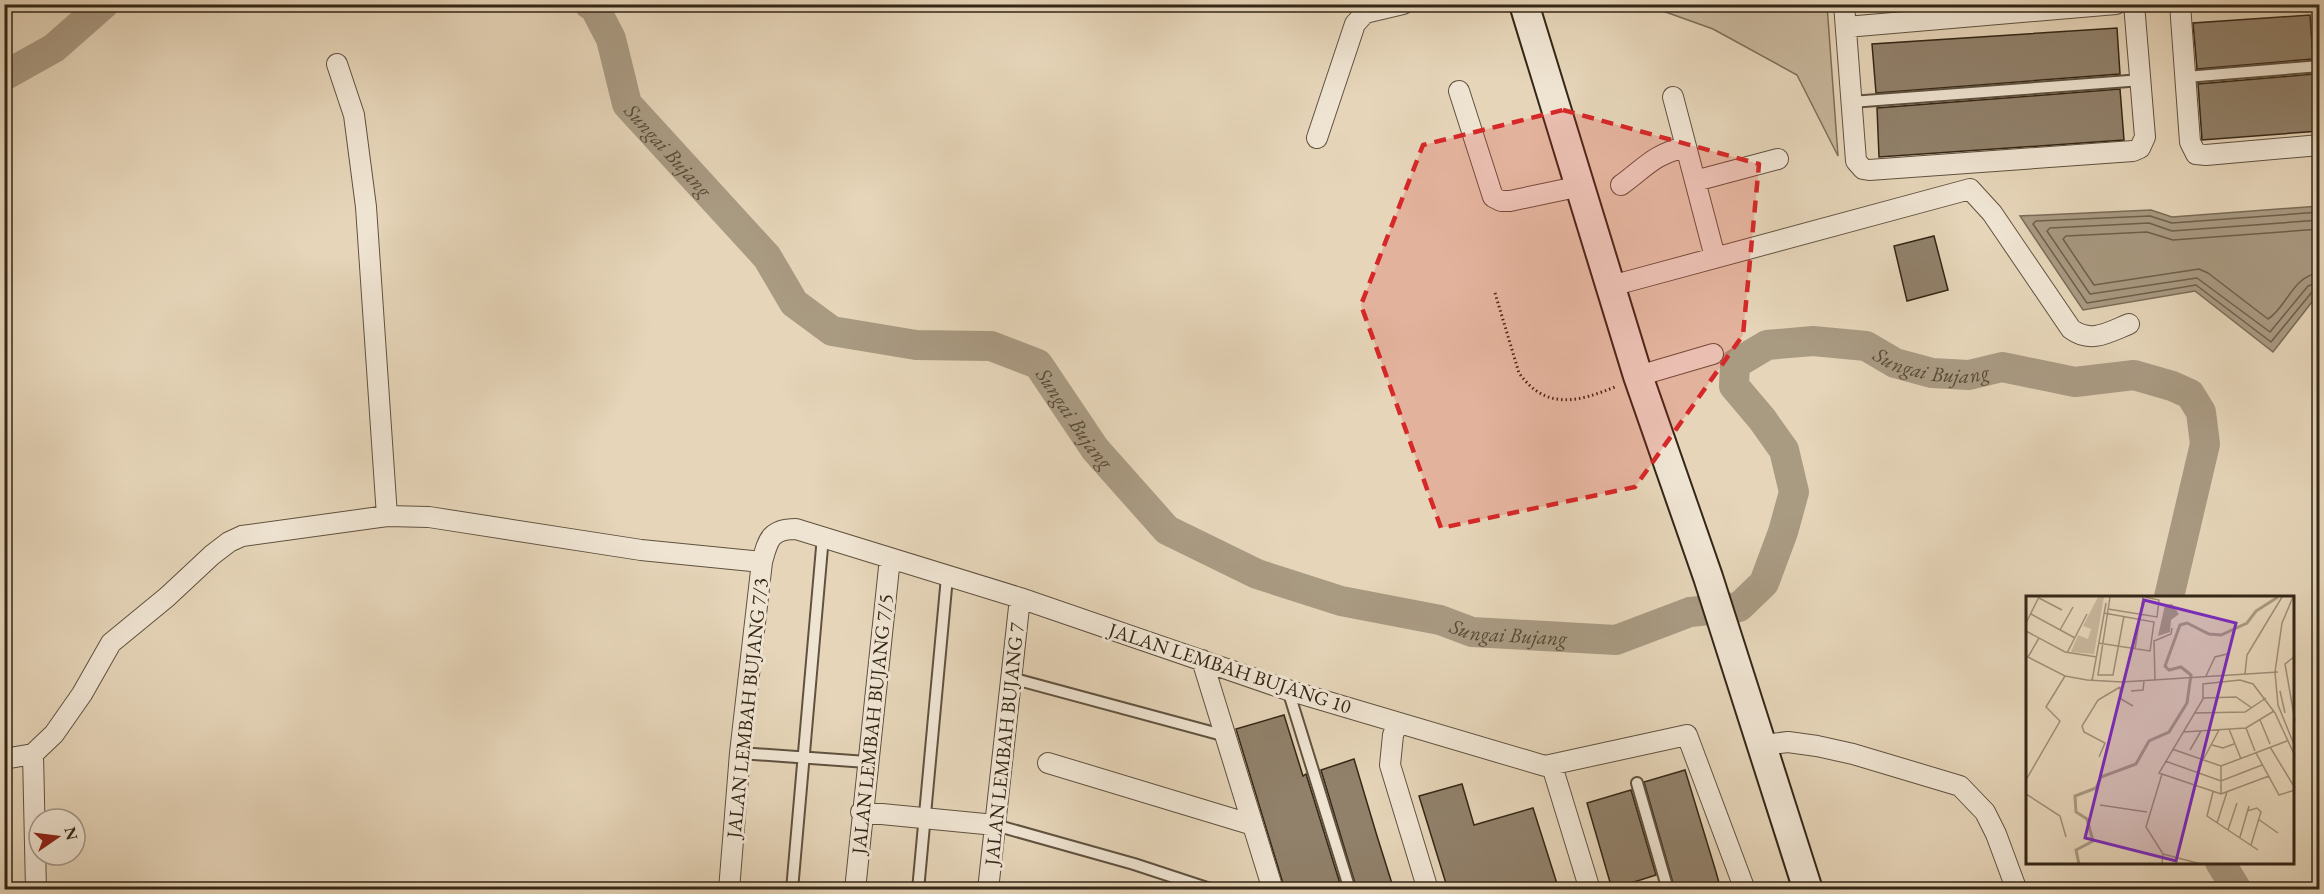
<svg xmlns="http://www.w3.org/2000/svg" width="2324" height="894" viewBox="0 0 2324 894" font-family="'EB Garamond',serif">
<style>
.green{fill:#c8b79d;stroke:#7e6f5a;stroke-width:1.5}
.water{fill:#a99a82;stroke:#7a6c57;stroke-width:1.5}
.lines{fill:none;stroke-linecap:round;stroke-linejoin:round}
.shore{stroke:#6e604c;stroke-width:1.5}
.river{stroke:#a99a82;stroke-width:30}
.building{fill:#91816b;stroke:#342716;stroke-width:1.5}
.lane-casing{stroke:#60523f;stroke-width:14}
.street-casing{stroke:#60523f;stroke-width:22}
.secondary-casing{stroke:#342716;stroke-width:32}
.path{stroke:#342716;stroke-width:3;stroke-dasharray:1.5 3;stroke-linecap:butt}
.lane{stroke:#efe4d2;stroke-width:10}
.street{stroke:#efe4d2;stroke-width:20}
.secondary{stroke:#efe4d2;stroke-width:28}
.marked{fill:#d62828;fill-opacity:0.2;stroke:#d62828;stroke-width:4.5;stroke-dasharray:12 8;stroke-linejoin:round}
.labels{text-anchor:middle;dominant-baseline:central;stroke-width:6;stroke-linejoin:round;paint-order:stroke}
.street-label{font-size:20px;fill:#342716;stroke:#efe4d2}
.water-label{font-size:21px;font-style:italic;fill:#574a36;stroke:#efe4d2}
.inset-river{fill:none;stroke:#a99a82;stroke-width:3}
.inset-road{fill:none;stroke:#9f8f78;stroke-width:1.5}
.view{fill:#7b2cbf;fill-opacity:0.15;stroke:#7b2cbf;stroke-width:3}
.inset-edge{fill:none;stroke:#342716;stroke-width:3}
</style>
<rect width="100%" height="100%" fill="#e6d5b9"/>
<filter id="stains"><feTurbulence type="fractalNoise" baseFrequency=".00333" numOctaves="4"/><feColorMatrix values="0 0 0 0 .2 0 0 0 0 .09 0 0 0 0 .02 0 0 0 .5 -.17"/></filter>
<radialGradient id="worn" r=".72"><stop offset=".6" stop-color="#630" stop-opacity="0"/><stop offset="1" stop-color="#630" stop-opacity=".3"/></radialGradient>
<path class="green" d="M1646,5H1827L1838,156L1797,75L1713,29Z"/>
<path class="water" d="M2319,206V293L2273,352L2195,291L2083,310L2020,216L2151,210L2172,217Z"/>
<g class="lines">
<path class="shore" d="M2320,212L2172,223L2150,216L2036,221L2033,224L2087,303L2196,285L2271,342L2312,292L2320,290
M2320,220L2172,231L2149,223L2050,228L2047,231L2090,294L2197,278L2270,332L2308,286L2320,282
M2320,229L2173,240L2147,232L2066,236L2063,239L2094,285L2199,269L2208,273L2268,319C2287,307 2293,275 2320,273"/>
<g class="river">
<path id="s1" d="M589,4L595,8L611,39L627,104L767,257L794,303L832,331L916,345L991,346L1038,364L1095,449L1167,530L1257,574L1341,601L1440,620L1472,632L1616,640L1690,612L1739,607L1764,583L1783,532L1794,492L1784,450L1762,419L1734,386L1735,364L1767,345L1813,341L1866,346L1895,363L1932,373L1969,375L2002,367L2075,382L2134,375L2172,386L2190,394L2201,412L2205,444L2169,597"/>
<path d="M4,76L54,48L104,4"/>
<path d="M2220,862L2237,890"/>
</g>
</g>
<path class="building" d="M2310,15L2313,59L2197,69L2193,23Z
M2117,28L2120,74L1876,93L1872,44Z
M2314,74L2319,131L2202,140L2198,84Z
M2120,89L2124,140L1879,157L1877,108Z
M1934,236L1948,290L1907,301L1894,246Z
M1284,715L1303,776L1306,774L1342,890H1285L1236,729Z
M1354,759L1377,836L1394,890H1357L1321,770Z
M1685,770L1716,872L1721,890H1675L1644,782Z
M1462,784L1474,825L1533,808L1559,890H1448L1419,796Z
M1631,790L1656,875L1612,889L1587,803Z"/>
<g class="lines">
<g class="lane-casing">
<path id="lane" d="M2186,77L2320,66
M1851,102L2142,80
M1011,678L1226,736
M1288,690L1350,890
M740,753L867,762
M1637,783L1668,890
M995,825L1134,864L1213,890
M792,890L823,536
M918,890L947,577"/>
</g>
<g class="street-casing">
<path id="street" d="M1844,4L1856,161L1863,169L1869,170L2133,151L2140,148L2145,137L2134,4
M2180,4L2190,142L2196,154L2206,155L2320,145
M1846,27L2116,4
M337,64L354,115L366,207L387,516
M1459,91L1493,197L1501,201H1510L1581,186
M1673,97L1715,257
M1317,138L1355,24L1364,14L1369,12L1403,4
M1695,181L1778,159
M1621,185C1647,166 1653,155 1685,147
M1611,286L1970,189L1992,213L2071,329C2091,344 2109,332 2129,324
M1638,376L1713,354
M1202,660L1273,890
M1398,723L1393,735L1390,765L1428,890
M1763,745L1788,742L1817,746L1853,754L1960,786L1985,812L1996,834L2016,888
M33,754L36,890
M4,759L33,754L54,734L82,694L111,643L167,597L212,555L229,542L242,536L387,516L429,517L641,550L762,562
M1048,763L1253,825
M1552,766L1590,890
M861,812L995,825
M729,890L740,753L762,562C768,540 770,529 796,529L1020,598L1288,690L1545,766L1687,735L1745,890
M855,890L890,558
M988,890L1020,598"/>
</g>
<g class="secondary-casing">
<path id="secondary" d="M1524,4L1638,376L1708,577L1808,890"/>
</g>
<path class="path" d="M1495,293L1519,373C1546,411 1579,402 1617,386"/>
<use href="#lane" class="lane"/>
<use href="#street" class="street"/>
<use href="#secondary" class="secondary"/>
</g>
<path class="marked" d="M1563,110L1759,164L1743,335L1635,487L1441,528L1361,305L1423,145Z"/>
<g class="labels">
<g class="street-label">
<text transform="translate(1230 668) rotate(18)">JALAN LEMBAH BUJANG 10</text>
<text transform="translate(747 708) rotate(-84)">JALAN LEMBAH BUJANG 7/3</text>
<text transform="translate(872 724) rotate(-84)">JALAN LEMBAH BUJANG 7/5</text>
<text transform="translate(1004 744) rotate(-84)">JALAN LEMBAH BUJANG 7</text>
</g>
<g class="water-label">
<text stroke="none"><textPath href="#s1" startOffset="171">Sungai Bujang</textPath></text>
<text stroke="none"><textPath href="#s1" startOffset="1918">Sungai Bujang</textPath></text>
<text stroke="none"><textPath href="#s1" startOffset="693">Sungai Bujang</textPath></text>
<text stroke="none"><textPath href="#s1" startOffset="1198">Sungai Bujang</textPath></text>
</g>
</g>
<g transform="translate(2026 596)">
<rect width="268" height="268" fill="#e6d5b9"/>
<path d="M72,1H78L68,58L45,56L52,39L62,43L65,33L57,30Z" fill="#c8b79d"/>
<path d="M146,8L153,18L145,24L144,36L132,40L139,9Z" fill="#a99a82"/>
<path class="inset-river" d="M53,268L50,254L67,245L61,223L50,216L49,200L70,192L75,181L110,168L123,145L143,136L161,107L165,79L155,71L143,74L139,70L154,29L161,27L183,38L195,39L221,27L230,15L252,1"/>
<path class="inset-road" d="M84,1L72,79H87L98,20M267,1L256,27L249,76L252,109L269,151M13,2L36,14M82,13L131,21L133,4L119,1M5,18L49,42M0,27L13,1M34,34L47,11M0,35L39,56L71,61M72,47L124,55L128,26L78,17M109,53L117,1M41,57L61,18M0,60L39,80L61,84L96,86L252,76M269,60L259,68L269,125M2,61L13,42M219,78L221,59L256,1M180,80L189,61L201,58M129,84L128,45L145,38L146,32M66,85L80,7M94,91L95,103L107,110M105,95L117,94L118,85M254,95L259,117M177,102L210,101L226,112M169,117L219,116L240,102M234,124L244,148M220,132L229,155M203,133L215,163M157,136L220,132L248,115M186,149L197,152L208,148M244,151L269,192M146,153L195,170L261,145M164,154L175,135M230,157L253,199L269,194M73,161L79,147L58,136L56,130L72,104L94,91M177,164L193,134M139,165L195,185L236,169M243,180L195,198L133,177L177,103V88L214,84L227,88L249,117L269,160M0,184L34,125L20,111L39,80M187,196L181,220L232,254M0,198L34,220L40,241M195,198V170M74,209L121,216M221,215L231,212L235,216L225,249M232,223L252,237M191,227L201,196M202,234L211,207M214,241L223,210M137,258L175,268M136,268L137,258L120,231L136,178"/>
<path class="view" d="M118,4L210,27L150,265L59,242Z"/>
<rect width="268" height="268" class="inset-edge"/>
</g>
<rect width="2324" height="894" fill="none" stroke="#e6d5b9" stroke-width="24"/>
<rect x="6" y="6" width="2312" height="882" fill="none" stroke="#342716" stroke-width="3"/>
<rect x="12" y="12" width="2300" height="870" fill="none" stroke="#342716" stroke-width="1.5"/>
<g transform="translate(57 837) rotate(76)"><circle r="28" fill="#efe4d2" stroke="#a49887" stroke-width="1.5"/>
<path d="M0-4.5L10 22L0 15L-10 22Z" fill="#8f2418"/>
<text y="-9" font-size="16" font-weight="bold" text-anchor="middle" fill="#342716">N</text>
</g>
<rect width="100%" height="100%" filter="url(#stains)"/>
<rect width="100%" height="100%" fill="url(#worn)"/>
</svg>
